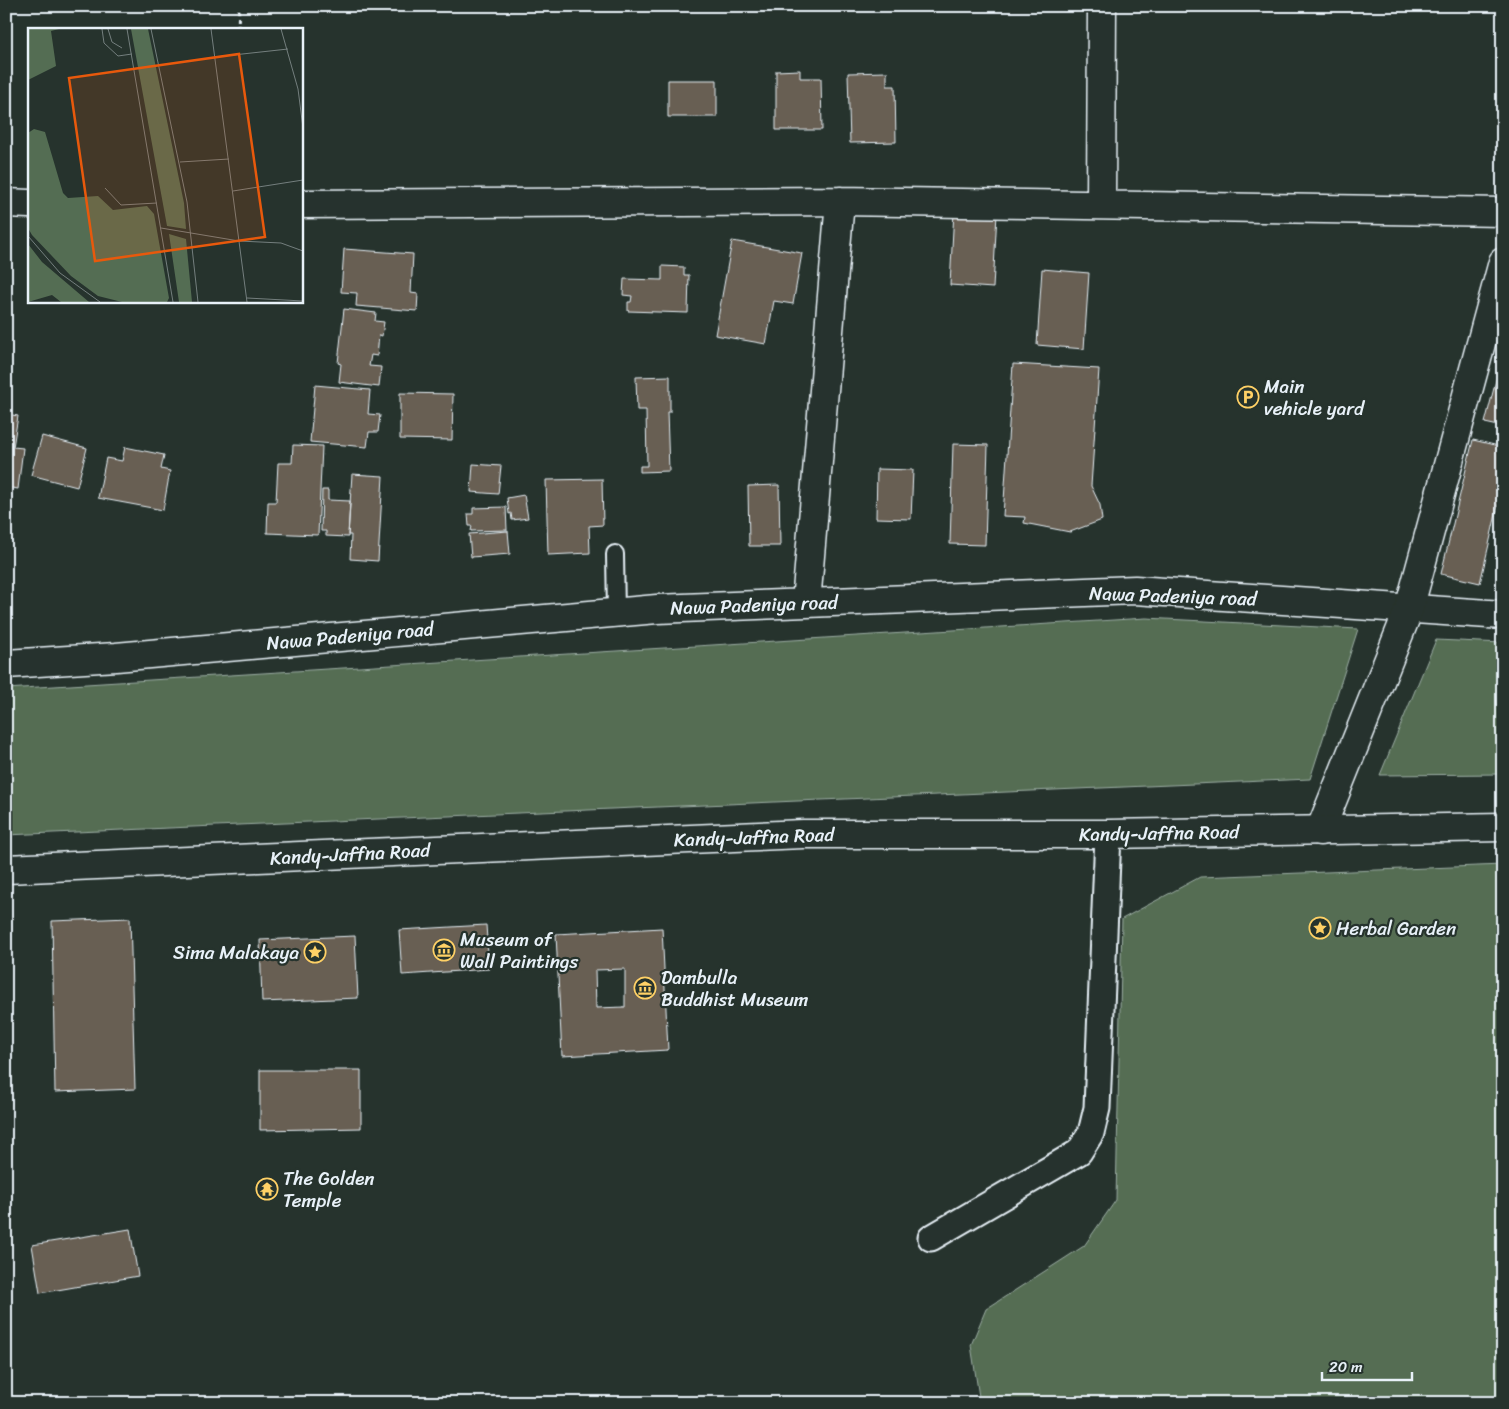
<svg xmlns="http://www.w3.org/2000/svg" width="1509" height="1409" viewBox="0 0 1509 1409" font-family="Sriracha,sans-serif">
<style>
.green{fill:#546d53;stroke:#9eafa6}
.building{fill:#685f52;stroke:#e8f1f8;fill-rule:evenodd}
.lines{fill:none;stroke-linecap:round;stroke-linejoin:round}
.service-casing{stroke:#e8f1f8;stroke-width:20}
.pedestrian-casing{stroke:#e8f1f8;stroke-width:29}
.minor-casing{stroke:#e8f1f8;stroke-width:31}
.tertiary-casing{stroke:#e8f1f8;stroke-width:31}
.trunk-casing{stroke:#e8f1f8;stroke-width:31}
.path{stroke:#e8f1f8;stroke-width:3;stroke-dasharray:4 4;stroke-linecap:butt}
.service{stroke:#26332d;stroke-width:16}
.pedestrian{stroke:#26332d;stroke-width:25}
.minor{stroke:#26332d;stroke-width:28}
.tertiary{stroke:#26332d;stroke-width:28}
.trunk{stroke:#26332d;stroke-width:28}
.labels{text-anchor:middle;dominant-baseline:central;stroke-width:4.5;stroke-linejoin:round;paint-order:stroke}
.poi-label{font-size:19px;fill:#e8f1f8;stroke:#26332d;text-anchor:start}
.street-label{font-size:19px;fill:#e8f1f8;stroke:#26332d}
.inset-road{fill:none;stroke:#747f7e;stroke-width:1}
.view{fill:#e8590c;fill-opacity:0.15;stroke:#e8590c;stroke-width:2.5}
.inset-edge{fill:none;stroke:#e8f1f8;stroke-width:2.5}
</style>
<rect width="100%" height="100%" fill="#26332d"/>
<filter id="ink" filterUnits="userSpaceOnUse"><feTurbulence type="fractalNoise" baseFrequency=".02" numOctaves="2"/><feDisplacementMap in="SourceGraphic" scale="10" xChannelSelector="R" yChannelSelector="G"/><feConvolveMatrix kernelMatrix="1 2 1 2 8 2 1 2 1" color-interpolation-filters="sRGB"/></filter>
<g filter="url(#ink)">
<path class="green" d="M1146,618L1358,629L1310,779L6,835V689Z
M1436,640L1503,643V774L1380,775Z
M1503,865V1403H980L971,1345L986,1309L1084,1246L1116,1200L1122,919L1200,877Z"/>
<path class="building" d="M800,70V78H821L822,130H776V71Z
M887,72V86H895L896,142L850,143L848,73Z
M668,80H717V117H668Z
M954,211L997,213L993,288L950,285Z
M732,241L802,253L793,304L774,301L766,344L715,335Z
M344,249L413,254L411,293L418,294L417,311L356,306L357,293L341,292Z
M662,266L684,267V275H689L688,313L628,311V302H631L632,296L623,295L624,279L662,280Z
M1042,269L1089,273L1084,349L1037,345Z
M344,309L376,313L375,321L384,322L382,336L379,335L377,356L371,355L369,366L381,367L379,387L339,382L341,364L338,363Z
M1503,353V427L1485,423Z
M1013,364L1099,369L1091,486L1100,505L1102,520L1070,532L1024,523L1025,517L1003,516Z
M670,376V412H667L669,471L640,472V466H647L646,410H637L636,377Z
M315,385L370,390L368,414L380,415L378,432H369L367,447L310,442Z
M400,393L453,394L452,440L400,439Z
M6,414L18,416L13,447L23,448L18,489L6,487Z
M42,436L87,448L77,487L31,475Z
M1473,440L1503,447V484L1480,583L1441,574Z
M953,444L988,445L985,545L950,544Z
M293,445L322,446L318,535L267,533L268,502H276L278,463H292Z
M125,447L164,455L161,469L170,471L163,510L98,498L106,458L122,461Z
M473,464L501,466L498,494L471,492Z
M877,469L913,470L911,519L876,518Z
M352,474L383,476L378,561L350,559L351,535H348Z
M602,479L603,525L589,526L590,553L548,555L546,480Z
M779,485L780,546H749L748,486Z
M322,490H328V500L350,501L348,537L326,536V531H321Z
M524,495L528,518L512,520L511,513L509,514L507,498Z
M506,507L507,530L471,531L472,526H469L468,514H473V508Z
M508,531L510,554L471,557L469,534Z
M130,918L135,1089L55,1092L52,921Z
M486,925L489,969L402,975L399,930Z
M662,928L668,1050L562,1056L556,934ZM625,969V1007L596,1008L595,970Z
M355,936L358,998L262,1002L260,940Z
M260,1070H361V1128L260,1130Z
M130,1229L138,1276L40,1293L32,1245Z"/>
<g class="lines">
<g class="service-casing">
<path id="service" d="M615,554L616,613"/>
</g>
<g class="pedestrian-casing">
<path id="pedestrian" d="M931,1238L1079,1152L1091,1133L1097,1108L1108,834"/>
</g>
<g class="minor-casing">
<path id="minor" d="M6,203L29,204
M301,204L840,201L1503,212
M1101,204L1102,6
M806,603L840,201
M6,664L116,657L657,609L1135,590L1503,615"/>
</g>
<g class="tertiary-casing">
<path id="tertiary" d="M1320,831L1409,609L1503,262"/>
</g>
<g class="trunk-casing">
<path id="trunk" d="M6,869L803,834H1108L1503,827"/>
</g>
<path class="path" d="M238,29L239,6"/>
<use href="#service" class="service"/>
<use href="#pedestrian" class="pedestrian"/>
<use href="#minor" class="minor"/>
<use href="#tertiary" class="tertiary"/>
<use href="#trunk" class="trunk"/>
</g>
</g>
<defs>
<g id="parking-ring" transform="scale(1.125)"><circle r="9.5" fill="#26332d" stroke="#ffd166" stroke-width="1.5"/><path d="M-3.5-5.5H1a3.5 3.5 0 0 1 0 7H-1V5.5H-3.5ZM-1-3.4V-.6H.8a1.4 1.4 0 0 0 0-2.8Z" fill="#ffd166"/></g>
<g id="sight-ring" transform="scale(1.125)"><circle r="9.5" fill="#26332d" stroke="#ffd166" stroke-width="1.5"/><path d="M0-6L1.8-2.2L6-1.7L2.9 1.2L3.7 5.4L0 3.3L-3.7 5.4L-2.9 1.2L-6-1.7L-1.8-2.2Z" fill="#ffd166"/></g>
<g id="museum-ring" transform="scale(1.125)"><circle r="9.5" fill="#26332d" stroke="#ffd166" stroke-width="1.5"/><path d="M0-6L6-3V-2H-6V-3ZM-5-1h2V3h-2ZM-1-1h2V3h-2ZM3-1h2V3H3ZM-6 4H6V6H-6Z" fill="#ffd166"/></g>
<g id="temple-ring" transform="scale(1.125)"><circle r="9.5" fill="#26332d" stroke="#ffd166" stroke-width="1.5"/><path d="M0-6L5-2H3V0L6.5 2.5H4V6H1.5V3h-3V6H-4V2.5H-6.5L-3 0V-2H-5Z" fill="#ffd166"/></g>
</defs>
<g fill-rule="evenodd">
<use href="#parking-ring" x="1248" y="397"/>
<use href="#sight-ring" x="1320" y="928"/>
<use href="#museum-ring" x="444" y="950"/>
<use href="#sight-ring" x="315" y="952"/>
<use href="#museum-ring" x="645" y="988"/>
<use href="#temple-ring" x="267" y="1189"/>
</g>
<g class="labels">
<g class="poi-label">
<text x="1264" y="386">Main<tspan x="1264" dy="22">vehicle yard</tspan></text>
<text x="1336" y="928">Herbal Garden</text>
<text x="460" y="939">Museum of<tspan x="460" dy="22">Wall Paintings</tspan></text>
<text x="299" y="952" text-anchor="end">Sima Malakaya</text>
<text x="661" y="977">Dambulla<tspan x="661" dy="22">Buddhist Museum</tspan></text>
<text x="283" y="1178">The Golden<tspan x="283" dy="22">Temple</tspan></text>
</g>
<g class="street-label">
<text transform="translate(1173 596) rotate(2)">Nawa Padeniya road</text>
<text transform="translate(754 605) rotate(-2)">Nawa Padeniya road</text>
<text transform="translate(350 636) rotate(-5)">Nawa Padeniya road</text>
<text transform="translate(1159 833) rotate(-1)">Kandy-Jaffna Road</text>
<text transform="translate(754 837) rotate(-2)">Kandy-Jaffna Road</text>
<text transform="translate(350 854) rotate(-3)">Kandy-Jaffna Road</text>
</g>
</g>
<g transform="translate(28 28)">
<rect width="275" height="275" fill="#26332d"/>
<path d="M0,1H31L23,3L28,38L0,52ZM103,1H120L156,175L158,201L139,198ZM6,101L17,104L35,165L40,170L70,168L85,182L119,178L126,186L141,270L139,274H94L70,268L43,248L4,207L0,200V105ZM141,206L158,211L164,274H151ZM0,216L14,234L61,274H33L24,267L0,274Z" fill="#546d53"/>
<path class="inset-road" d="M74,1L76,15L90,28L104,26M80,1L84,14L94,20M99,1L145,274M123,1L159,174L170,274M183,1L219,274M253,1L270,61L275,100M187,29L260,21M152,134L201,131M77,160L93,177L129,175M205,163L275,152M133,200L211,213L253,215L275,223M0,208L32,245L72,274M219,270L275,273"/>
<path class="view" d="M211,26L237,209L67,233L41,50Z"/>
<rect width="275" height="275" class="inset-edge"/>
</g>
<rect width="1509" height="1409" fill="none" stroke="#26332d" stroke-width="25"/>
<rect x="12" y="12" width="1484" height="1384" fill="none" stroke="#e8f1f8" stroke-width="2" filter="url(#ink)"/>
<path d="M1322 1372v8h90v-8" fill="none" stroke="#e8f1f8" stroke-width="2.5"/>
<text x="1329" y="1372" font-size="15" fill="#e8f1f8" stroke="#26332d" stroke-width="4" paint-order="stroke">20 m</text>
</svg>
